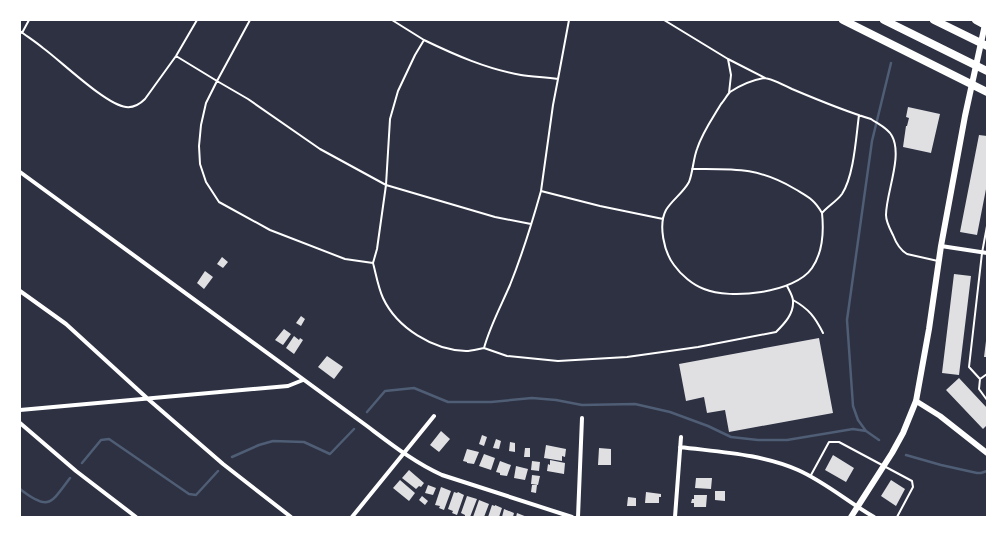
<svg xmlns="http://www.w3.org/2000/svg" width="1007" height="537" viewBox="0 0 1007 537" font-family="Commissioner,sans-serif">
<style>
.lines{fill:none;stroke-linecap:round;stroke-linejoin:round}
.stream{stroke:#4f5d75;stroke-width:2.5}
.building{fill:#e0e0e3}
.service{stroke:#fff;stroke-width:2}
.minor{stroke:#fff;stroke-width:4}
.tertiary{stroke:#fff;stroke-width:5.5}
.secondary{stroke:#fff;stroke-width:6}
.motorway{stroke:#fff;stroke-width:8}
</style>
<rect width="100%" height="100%" fill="#2d3142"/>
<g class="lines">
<path class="stream" d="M367,412L385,391L414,388L448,402H491L532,398L556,400L582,405L635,404L670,412L708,426L731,437L758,440H787L853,429L866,431
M879,440L866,431L858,420L853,406L847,320L872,141L891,63
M906,455L941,465L977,473H981L987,471
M232,457L259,445L273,441L304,442L330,454L354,429
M82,463L101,440L109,439L189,494L196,495L218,471
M20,489C49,512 51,503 70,478"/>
</g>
<path class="building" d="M908,107L940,114L931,153L903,147L906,126H907L909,118L906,117Z
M979,135L987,136V184L977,235L960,232Z
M222,257L228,262L223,268L217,264Z
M205,271L213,277L204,289L197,283Z
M954,274L971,276L959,375L942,373Z
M301,316L305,319L301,326L296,323Z
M284,329L291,334L283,345L275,340Z
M294,336L299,340L300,338L303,340L294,354L286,348Z
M819,338L833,413L729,432L725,410L707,413L704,397L686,401L679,364Z
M986,341H987V357H984Z
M327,356L343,367L334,379L318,367Z
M959,378L987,408V425L983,429L946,390Z
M441,431L450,439L439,452L430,445Z
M482,435L487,437L484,446L479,444Z
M496,439L501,441L499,449L493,448Z
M510,442L515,443V452L509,451Z
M546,445L566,449L565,457L562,456V461L544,458Z
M525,448H530V457H524Z
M599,448L611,449V465H598Z
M467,449L479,452L474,464L467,463V462L463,461Z
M484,454L495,458L491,470L479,466Z
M833,455L854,468L846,482L825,470Z
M550,460L565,463L564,474L547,471L548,464L550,465Z
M500,461L511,465L507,476L500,475V473L496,472Z
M532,461L540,462L539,471L531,470Z
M516,466L528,469L525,480L514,478Z
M409,470L424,483L421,487L419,486L416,489L402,478Z
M532,475L540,476L538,485L531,484Z
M696,478H712L711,489L695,488Z
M400,480L415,493L409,501L393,488Z
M891,480L905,489L896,506L881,496Z
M428,485L436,488L433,495L425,493Z
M532,485H537L536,493L531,492Z
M441,487L451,491L444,510L439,508L440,506L435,505Z
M715,491H725V501L715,500Z
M454,492L457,493L458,492L464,495L457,515L452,513L453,511L448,509Z
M646,492L661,494V497H659V503H645Z
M694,495H707L706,507H694V503H691L692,499H694Z
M422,496L428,501L425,505L419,500Z
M467,496L477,499L470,517H465V515L461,513Z
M628,497L636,498V506H627Z
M479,500L489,504L484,517H473Z
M492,505L495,506V505L502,508L499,517H488Z
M504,509L514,513L513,517H502Z
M517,513L527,517H516Z"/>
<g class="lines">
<path class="service" d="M250,20L217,81L248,99L320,149L386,185L390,119L398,91L415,55L424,40C455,55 487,69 521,75C533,77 545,77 558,79L569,20
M392,20L424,40
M664,20L728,59L765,78
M20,31C28,37 36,42 43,48C61,61 106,105 126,107C134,108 140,104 145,99L176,56L197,20
M22,33L29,20
M176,56L217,81L206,103L201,125L199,146L200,164L206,182L219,202L270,230L345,259L373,263C376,274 378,287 383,298C397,328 433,350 466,351C472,351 478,349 484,348C490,326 501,306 510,285C522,255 532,223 541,191L600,206L663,219
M728,59L731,75L729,93
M859,115C856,137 854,176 842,194C837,201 828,206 822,213C824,232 823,252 812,268C795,293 730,300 704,289C693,285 681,275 674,265C664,252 658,225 666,210C672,200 683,193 689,182C693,172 693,160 697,149C702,133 712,119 721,104C724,101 727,95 730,92C739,86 753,80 764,78C769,78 786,86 792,89C818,100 844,111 871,119C878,124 888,128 892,136C903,156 886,193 886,215C886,222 890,229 893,235C896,243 900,250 907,254L938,261
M692,169C734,169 758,167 795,189C808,197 814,199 822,213
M541,191L553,105L558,79
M987,226L982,253L969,367L980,379L987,374
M373,263L377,249L386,185L495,217L531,224
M793,300C809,309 815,317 823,333
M484,348L507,356L558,361L627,357L698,347L776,332C784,324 794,314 793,301C793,296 789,290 787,286
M980,379L979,389L987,400
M811,475L829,442H839L912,481L913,487L897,517"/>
<path class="minor" d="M20,172L367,426C391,444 415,463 442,475L572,517
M941,246L987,253
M20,291L66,324L148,399L223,464L291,517
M20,410L288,386L303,380
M20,423L76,471L136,517
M680,447C719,452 762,454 798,470C825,482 848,502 874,517
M352,517L434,416
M578,517L582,418
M675,517L681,437"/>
<path class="tertiary" d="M916,401L940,416L987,453"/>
<path class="secondary" d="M851,517L892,453L903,433L916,401L929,329L941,246L965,116L986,20"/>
<path class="motorway" d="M843,20L987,92
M884,20L987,71
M934,20L987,46
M976,20L987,26"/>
</g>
<rect width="1007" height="537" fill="none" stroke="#ffffff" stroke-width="42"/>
</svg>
